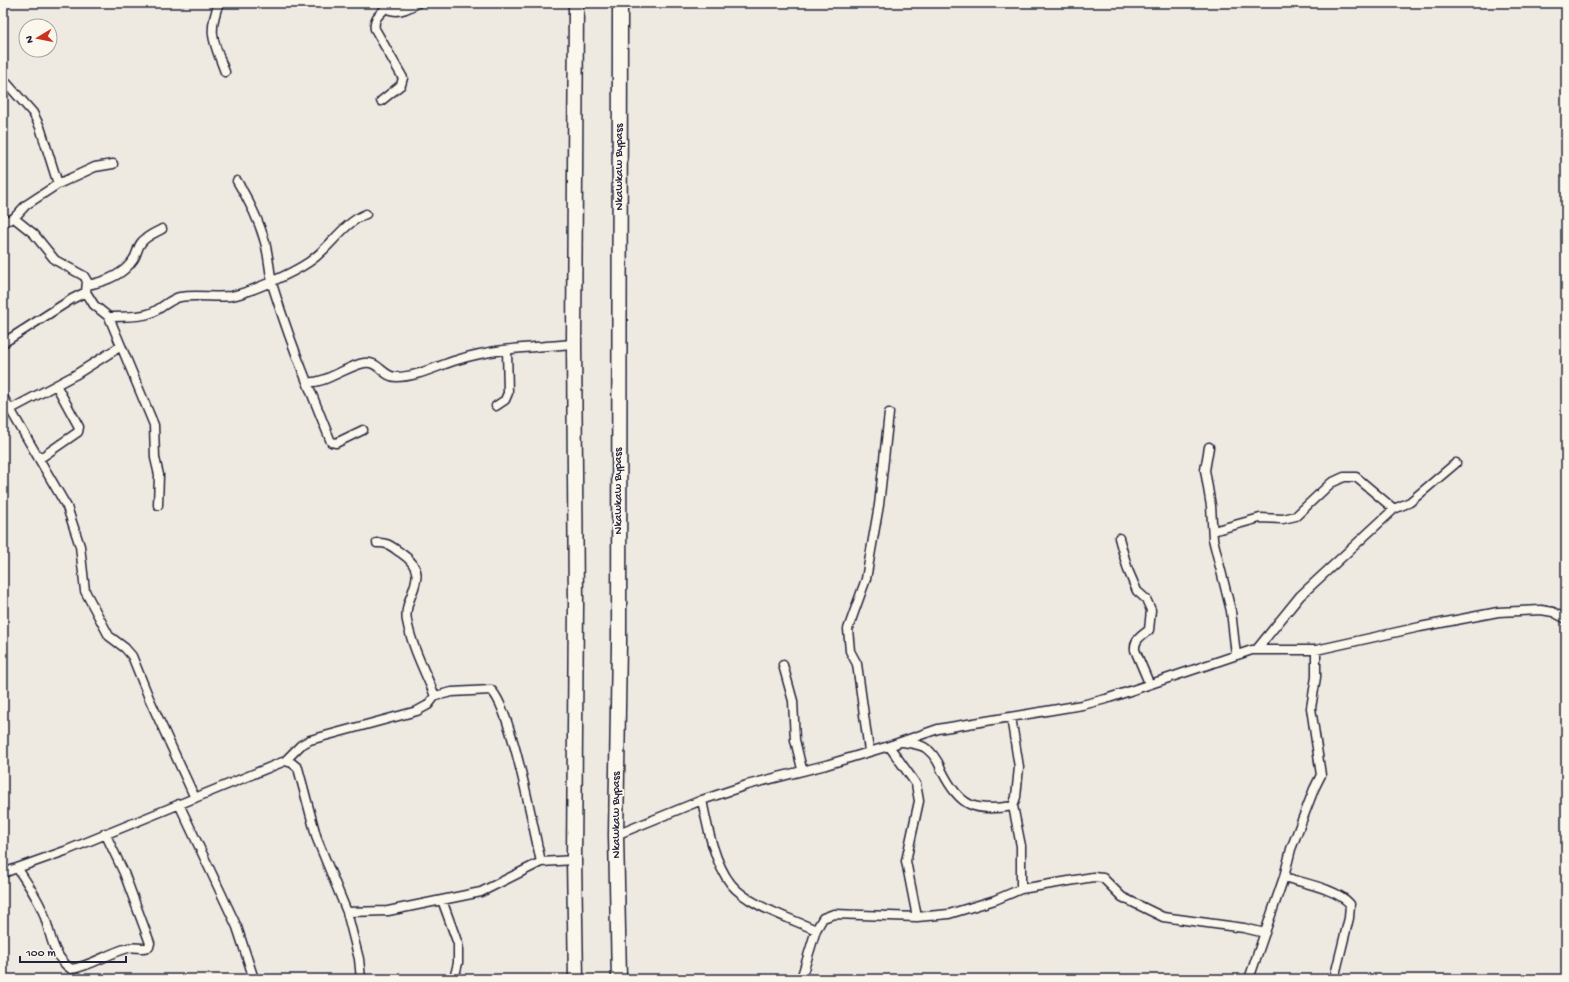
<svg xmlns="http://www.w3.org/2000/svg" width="1569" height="982" viewBox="0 0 1569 982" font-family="'Gochi Hand',sans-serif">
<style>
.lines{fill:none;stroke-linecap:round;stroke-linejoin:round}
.street-casing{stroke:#22223b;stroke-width:11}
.highway-casing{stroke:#22223b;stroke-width:17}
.street{stroke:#fbf7ec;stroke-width:8}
.highway{stroke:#fbf7ec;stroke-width:14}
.labels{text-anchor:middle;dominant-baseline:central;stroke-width:4;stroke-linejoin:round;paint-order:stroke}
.street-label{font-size:12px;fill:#22223b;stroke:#fbf7ec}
</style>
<rect width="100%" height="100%" fill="#eeeae2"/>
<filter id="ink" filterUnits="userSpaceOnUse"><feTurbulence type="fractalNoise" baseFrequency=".025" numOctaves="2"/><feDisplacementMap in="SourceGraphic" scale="8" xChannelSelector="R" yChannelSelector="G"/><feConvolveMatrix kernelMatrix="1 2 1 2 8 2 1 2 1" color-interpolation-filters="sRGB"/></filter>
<g filter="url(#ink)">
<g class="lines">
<g class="street-casing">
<path id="street" d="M219,3C207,34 214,42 225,72
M386,3L390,10C400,13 409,8 418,3
M3,79L33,113L40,127L58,184
M381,101L401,85L403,78L375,29C373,18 380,14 388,6
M237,181C248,199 258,218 264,239C269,254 269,271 273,287C283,319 294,350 307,382C323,385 347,366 364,363C378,360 383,377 396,377C417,377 437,366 457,360C494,348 536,347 574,344
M14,218L34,234L55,260L84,276L87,281L86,292
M3,222L14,218L26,205L58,184L95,167L113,164
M87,285C104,282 123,275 133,260C137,255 137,248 141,243C146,236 155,233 162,229
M109,317L154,425L155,458L159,475L158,505
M3,343L72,299L86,292L94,305L109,317C122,316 139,318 151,313C161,309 170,299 180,297C197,294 214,298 231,296C249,293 293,273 309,262C330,248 343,223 366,214
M307,382L331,442L336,443L363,430
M3,397L67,507L80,546L85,591L109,636L125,648L132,656L149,698L195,798
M496,406L505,400L508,393L507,350
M11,409L75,375L121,346
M1209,447L1205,470L1211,506L1213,539L1231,611L1236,655
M39,459L78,432L79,427L56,385
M1213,531L1260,518L1283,519L1296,516L1331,483L1344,477H1356L1394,509
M1119,538L1128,570L1137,591L1146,599L1151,610L1149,630C1141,636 1134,640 1135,650L1149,683
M377,543C388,542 392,547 401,553C435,576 402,594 407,621C412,647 425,672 435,696
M1257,649L1300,596L1394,509L1410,502L1456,463
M783,665L793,701L795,740L802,769
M1011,717L1019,767L1016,797L1013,806L1021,846V889
M903,742C909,743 918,744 924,747C933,752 938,761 942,771C960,807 974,812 1013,806
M889,746L916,784L919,801L906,861L917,917
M869,751L857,664L850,651L848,629L866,579L879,505L889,413
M285,761L301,745L310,740L417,711L428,705L435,696L452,692L491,690C511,707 534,831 541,862
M702,800C707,825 714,863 731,884C749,906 790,918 816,930
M179,804L237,927L254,979
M616,835L702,800L747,785L826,765L889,746L938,729L1082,705L1106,699L1252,650H1316L1420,627L1498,612L1541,610L1553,612L1566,619
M18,869C27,883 37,897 43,912C51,932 51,955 71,969C92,966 108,953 128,948C135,946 143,950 149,947L150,943L124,873L105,833
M3,873L65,851L285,761L292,763L298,768L317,839L347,912L388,911L481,892L541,862L574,860
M1284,877C1303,883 1337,889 1350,904L1349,918L1334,979
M442,900L458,944V963L454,979
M347,912L359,959L361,979
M801,979L816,930L823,918L834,914L917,917L949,914L995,900L1021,889L1093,877L1103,878L1122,897L1163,917L1244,928L1265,933
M1249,979L1284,877L1291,849L1314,789L1321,775L1311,708L1316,677V650"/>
</g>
<g class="highway-casing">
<path id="highway" d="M576,979L574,860L576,604L574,344L576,3
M619,979L616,835L619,644L620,3"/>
</g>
<use href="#street" class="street"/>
<use href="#highway" class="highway"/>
</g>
</g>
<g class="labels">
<g class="street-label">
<text transform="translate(620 167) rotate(-90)">Nkawkaw Bypass</text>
<text transform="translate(619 491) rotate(-90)">Nkawkaw Bypass</text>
<text transform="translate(617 815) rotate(-90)">Nkawkaw Bypass</text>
</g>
</g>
<rect width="1569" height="982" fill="none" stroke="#fbf7ec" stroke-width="16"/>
<rect x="8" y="8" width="1553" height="966" fill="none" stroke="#22223b" stroke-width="1.5" filter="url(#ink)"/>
<g transform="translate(38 38) rotate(260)"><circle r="19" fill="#fbf7ec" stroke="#a4a2a5"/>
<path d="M0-3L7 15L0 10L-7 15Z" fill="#c8321e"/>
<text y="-6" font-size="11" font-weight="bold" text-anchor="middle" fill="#22223b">N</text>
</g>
<path d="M20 956v6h106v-6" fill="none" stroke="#22223b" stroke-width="2"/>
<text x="26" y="956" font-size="12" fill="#22223b" stroke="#fbf7ec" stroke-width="3" paint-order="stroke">100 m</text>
</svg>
